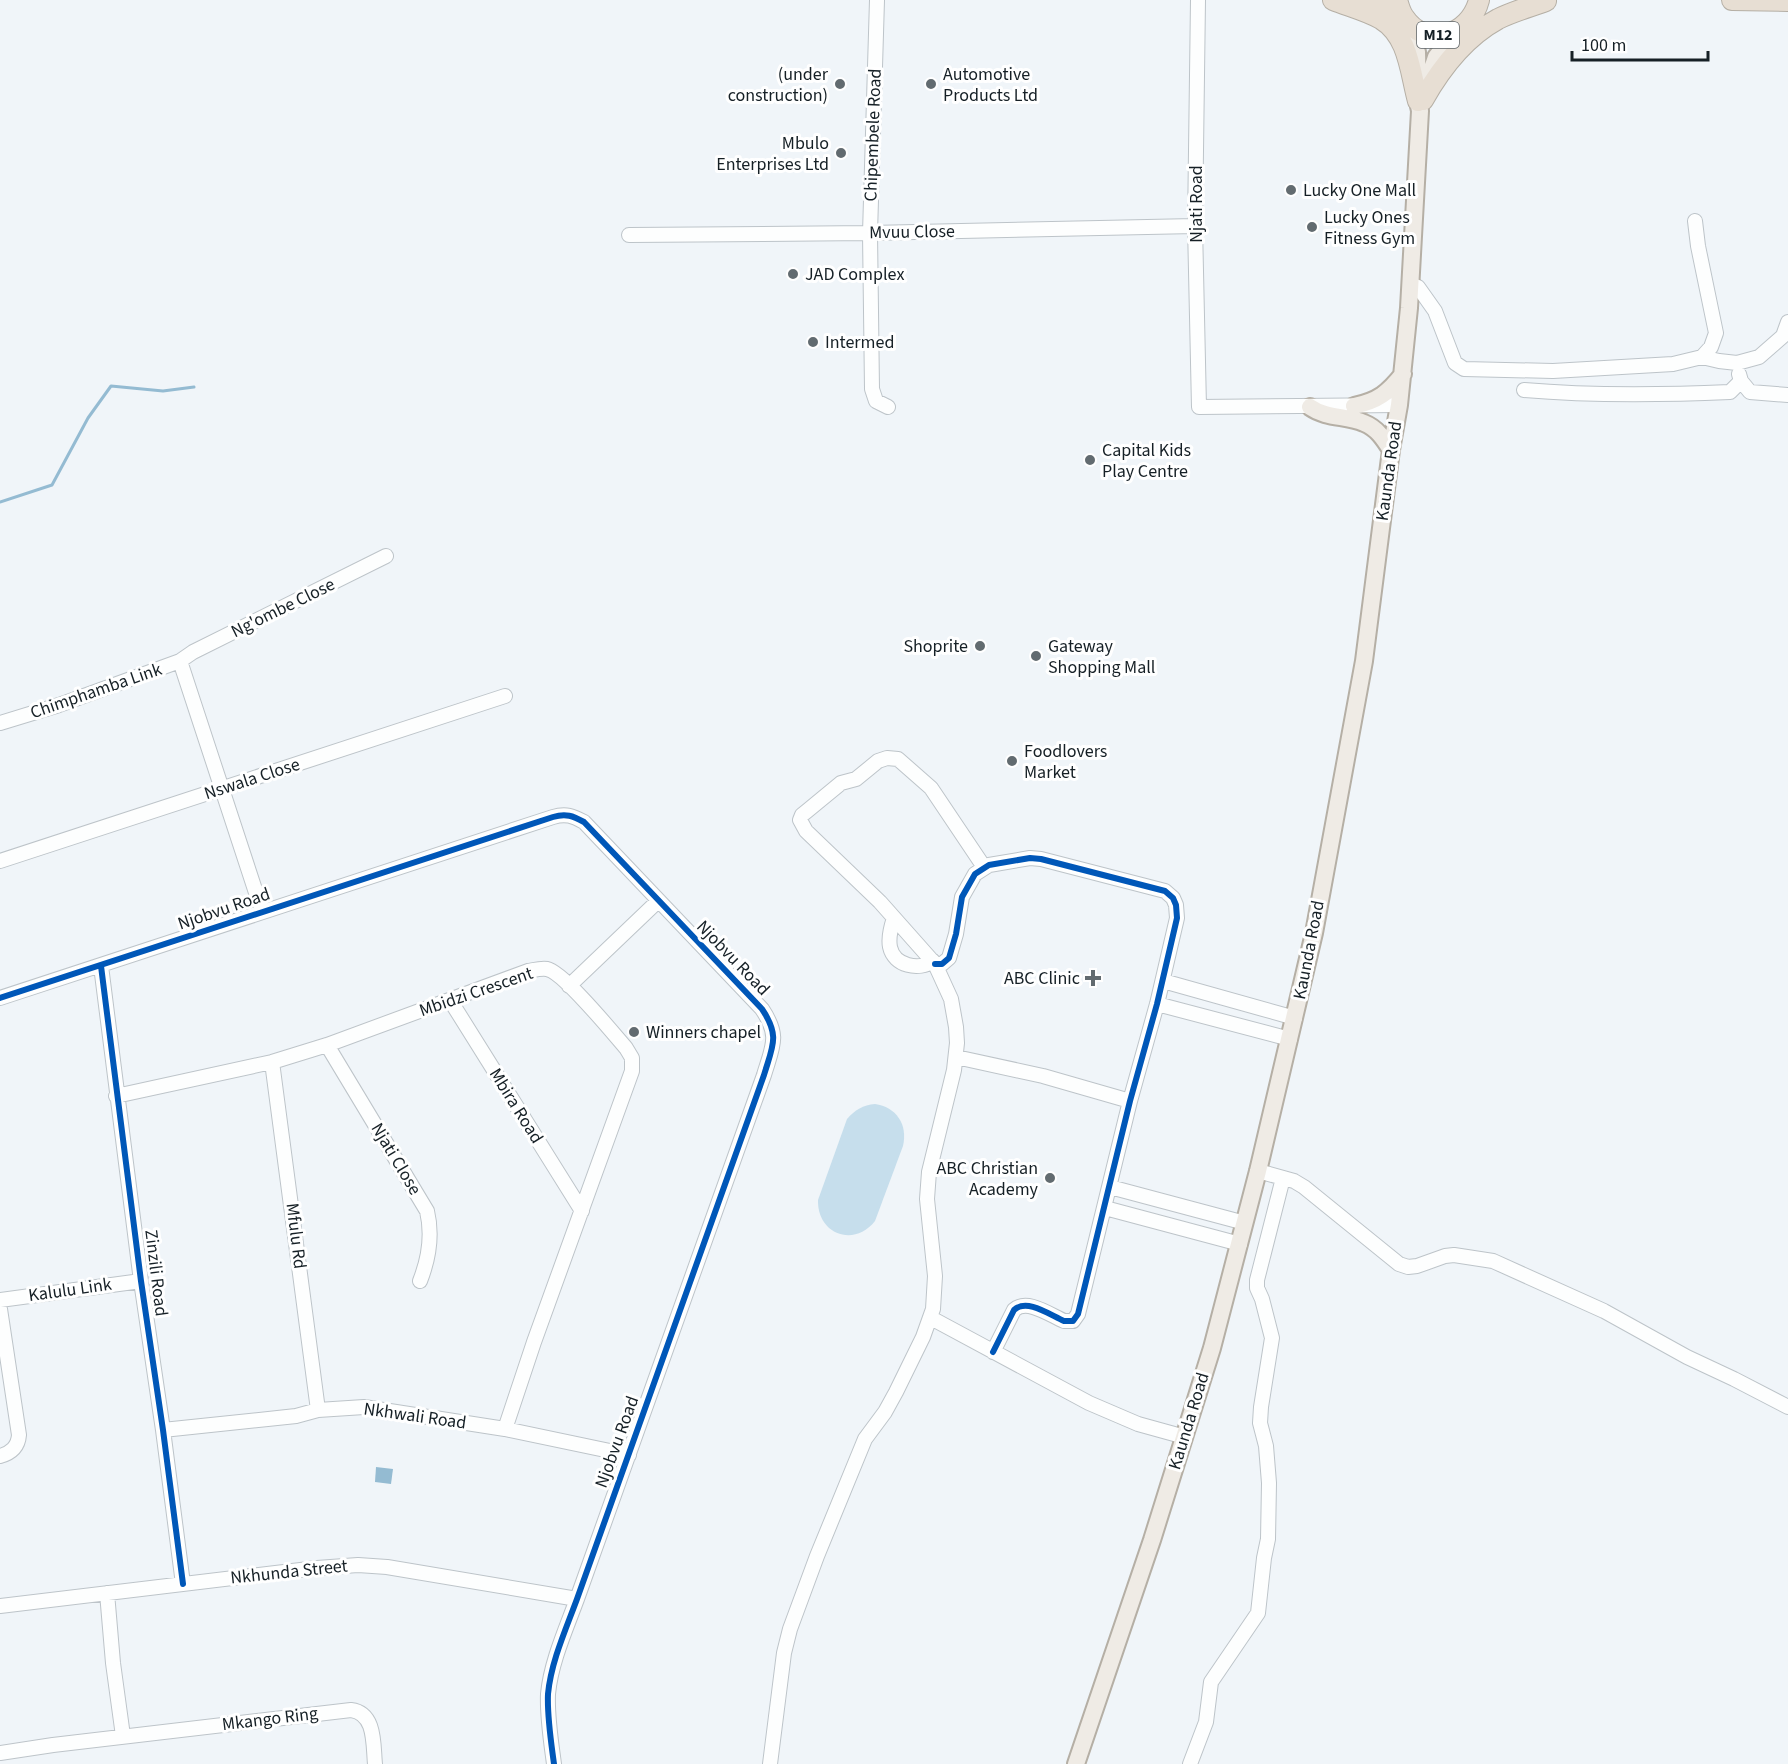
<svg xmlns="http://www.w3.org/2000/svg" width="1788" height="1764" viewBox="0 0 1788 1764" font-family="'Source Sans 3',sans-serif">
<style>
.green{fill:#c6deec}
.water{fill:#94bbd2}
.lines{fill:none;stroke-linecap:round;stroke-linejoin:round}
.stream{stroke:#94bbd2;stroke-width:3}
.minor-casing{stroke:#bdc4c9;stroke-width:16}
.major-casing{stroke:#b5afa5;stroke-width:20}
.highway-casing{stroke:#b5afa5;stroke-width:22}
.minor{stroke:#fdfefe;stroke-width:14}
.major{stroke:#efebe5;stroke-width:16}
.highway{stroke:#e7ded3;stroke-width:20}
.cycleway-casing{stroke:#fff;stroke-width:10}
.cycleway{stroke:#0057b8;stroke-width:6}
.poi-dot{fill:#626b70;stroke:#fff;stroke-width:2}
.labels{text-anchor:middle;dominant-baseline:central;stroke-width:6;stroke-linejoin:round;paint-order:stroke}
.shield{fill:#fff;stroke:#5c6367;stroke-width:1.5}
.shield-label{font-size:16px;font-weight:bold;fill:#162026}
.poi-label{font-size:18px;fill:#162026;stroke:#fff;text-anchor:start}
.street-label{font-size:18px;fill:#162026;stroke:#fff}
</style>
<rect width="100%" height="100%" fill="#f0f5f9"/>
<path class="green" d="M875,1104C896,1107 908,1124 903,1146L875,1221C854,1248 817,1234 818,1200L847,1119C855,1110 863,1105 875,1104Z"/>
<path class="water" d="M376,1467L393,1469L391,1484L375,1482Z"/>
<g class="lines">
<path class="stream" d="M0,502L52,485L88,418L111,386L163,391L194,387"/>
<g class="minor-casing">
<path id="minor" d="M877,0L870,233L872,389L876,401L888,407
M1198,0L1195,226L1199,407C1266,406 1332,406 1399,405
M1695,221L1698,246L1716,333L1711,347L1702,357
M629,235L870,233L1195,226
M1410,284L1418,287L1435,311L1455,363L1464,369L1553,371L1673,364L1702,357L1719,361L1737,363L1759,357L1783,336L1788,322
M1739,374L1741,381L1750,392L1788,395
M1524,390C1593,396 1661,395 1730,392L1741,381
M180,661L193,652L386,556
M0,723L59,705L180,661L262,911
M0,861L505,696
M894,918C891,927 888,937 890,947C894,966 919,971 933,961
M935,964H942L949,958L956,934L962,897L975,874L989,865L1030,858L1041,859L1165,891L1173,898L1176,905L1177,918L1157,1004L1130,1101L1078,1314L1073,1321H1064C1050,1315 1027,1298 1014,1310L993,1352
M101,966L141,1281L163,1430L183,1584
M1163,981L1295,1018
M569,986L658,901
M0,998L553,817C566,813 573,816 584,822L762,1009C780,1036 773,1045 764,1075L577,1599C566,1629 551,1662 548,1694C547,1717 551,1741 554,1764
M450,1000L582,1211
M1157,1004L1290,1039
M327,1045L427,1211C433,1236 429,1258 420,1281
M956,1057L1043,1076L1130,1101
M272,1062L318,1410
M116,1096L272,1062L327,1045L528,971C534,970 541,968 547,969C563,972 613,1033 626,1048L632,1058V1071L534,1342L505,1429
M1258,1171L1294,1181L1304,1187L1399,1264L1408,1267L1417,1266L1445,1256L1454,1255L1493,1261L1604,1311L1687,1357L1734,1379L1788,1407
M1110,1187L1245,1223
M1105,1208L1240,1244
M0,1300L141,1281
M0,1309L19,1435C18,1447 11,1453 0,1456
M931,1318L1089,1403L1138,1424L1185,1437
M163,1430L296,1416L318,1410L364,1407L505,1429L629,1455
M107,1593L113,1663L123,1736
M0,1606L317,1568L358,1565L387,1567L577,1599
M0,1753L53,1745L351,1710C376,1713 373,1745 375,1764
M770,1764L784,1653L790,1629L817,1556L865,1439L885,1412L896,1392L923,1337L933,1309L935,1276L927,1199L929,1172L954,1070L957,1043L956,1027L951,999L935,964L880,902L806,831L800,820L802,815L807,811L841,783L856,779L878,761L887,758L898,759L931,788L984,867
M1190,1764L1206,1722L1211,1682L1258,1613L1264,1558L1268,1539L1269,1483L1266,1446L1260,1423L1261,1407L1272,1338L1262,1299L1257,1288V1280L1283,1178"/>
</g>
<g class="major-casing">
<path id="major" d="M1425,90L1436,57L1457,31
M1354,406C1378,401 1388,393 1403,374
M1310,407C1327,419 1346,415 1364,423C1377,428 1384,439 1391,450
M1076,1764L1152,1540L1212,1348L1258,1171L1314,933L1364,661L1391,450L1399,405L1409,308L1420,111L1418,101L1417,52L1408,23"/>
</g>
<g class="highway-casing">
<path id="highway" d="M1333,0C1348,6 1367,11 1381,19C1409,36 1410,72 1418,101
M1361,0L1381,3L1402,14
M1397,0C1399,6 1400,12 1404,17C1426,50 1470,36 1479,0
M1732,0L1788,1
M1423,100C1441,68 1465,37 1498,19C1514,11 1530,7 1546,1"/>
</g>
<use href="#minor" class="minor"/>
<use href="#major" class="major"/>
<use href="#highway" class="highway"/>
<g class="cycleway-casing">
<path id="cycleway" d="M935,964H942L949,958L956,934L962,897L975,874L989,865L1030,858L1041,859L1165,891L1173,898L1176,905L1177,918L1157,1004L1130,1101L1078,1314L1073,1321H1064C1050,1315 1027,1298 1014,1310L993,1352
M101,966L141,1281L163,1430L183,1584
M0,998L553,817C566,813 573,816 584,822L762,1009C780,1036 773,1045 764,1075L577,1599C566,1629 551,1662 548,1694C547,1717 551,1741 554,1764"/>
</g>
<use href="#cycleway" class="cycleway"/>
</g>
<g class="poi-dot">
<circle cx="840" cy="84" r="6"/>
<circle cx="931" cy="84" r="6"/>
<circle cx="841" cy="153" r="6"/>
<circle cx="1291" cy="190" r="6"/>
<circle cx="1312" cy="227" r="6"/>
<circle cx="793" cy="274" r="6"/>
<circle cx="813" cy="342" r="6"/>
<circle cx="1090" cy="460" r="6"/>
<circle cx="980" cy="646" r="6"/>
<circle cx="1036" cy="656" r="6"/>
<circle cx="1012" cy="761" r="6"/>
<path d="M1090 969h6v6h6v6h-6v6h-6v-6h-6v-6h6z"/>
<circle cx="634" cy="1032" r="6"/>
<circle cx="1050" cy="1178" r="6"/>
</g>
<g class="labels">
<rect class="shield" x="1417" y="22" width="42" height="26" rx="4.5"/>
<g class="shield-label">
<text x="1438" y="35">M12</text>
</g>
<g class="poi-label">
<text x="828" y="74" text-anchor="end">(under<tspan x="828" dy="21">construction)</tspan></text>
<text x="943" y="74">Automotive<tspan x="943" dy="21">Products Ltd</tspan></text>
<text x="829" y="143" text-anchor="end">Mbulo<tspan x="829" dy="21">Enterprises Ltd</tspan></text>
<text x="1303" y="190">Lucky One Mall</text>
<text x="1324" y="217">Lucky Ones<tspan x="1324" dy="21">Fitness Gym</tspan></text>
<text x="805" y="274">JAD Complex</text>
<text x="825" y="342">Intermed</text>
<text x="1102" y="450">Capital Kids<tspan x="1102" dy="21">Play Centre</tspan></text>
<text x="968" y="646" text-anchor="end">Shoprite</text>
<text x="1048" y="646">Gateway<tspan x="1048" dy="21">Shopping Mall</tspan></text>
<text x="1024" y="751">Foodlovers<tspan x="1024" dy="21">Market</tspan></text>
<text x="1080" y="978" text-anchor="end">ABC Clinic</text>
<text x="646" y="1032">Winners chapel</text>
<text x="1038" y="1168" text-anchor="end">ABC Christian<tspan x="1038" dy="21">Academy</tspan></text>
</g>
<g class="street-label">
<text transform="translate(873 135) rotate(-88)">Chipembele Road</text>
<text transform="translate(1196 204) rotate(-90)">Njati Road</text>
<text transform="translate(912 232) rotate(-1)">Mvuu Close</text>
<text transform="translate(1389 471) rotate(-82)">Kaunda Road</text>
<text transform="translate(283 608) rotate(-26)">Ng'ombe Close</text>
<text transform="translate(96 691) rotate(-19)">Chimphamba Link</text>
<text transform="translate(252 779) rotate(-18)">Nswala Close</text>
<text transform="translate(224 909) rotate(-19)">Njobvu Road</text>
<text transform="translate(1309 950) rotate(-79)">Kaunda Road</text>
<text transform="translate(733 958) rotate(46)">Njobvu Road</text>
<text transform="translate(476 992) rotate(-19)">Mbidzi Crescent</text>
<text transform="translate(516 1106) rotate(58)">Mbira Road</text>
<text transform="translate(396 1159) rotate(59)">Njati Close</text>
<text transform="translate(296 1236) rotate(83)">Mfulu Rd</text>
<text transform="translate(156 1273) rotate(83)">Zinzili Road</text>
<text transform="translate(70 1290) rotate(-8)">Kalulu Link</text>
<text transform="translate(415 1416) rotate(8)">Nkhwali Road</text>
<text transform="translate(1189 1421) rotate(-73)">Kaunda Road</text>
<text transform="translate(617 1442) rotate(-70)">Njobvu Road</text>
<text transform="translate(289 1572) rotate(-6)">Nkhunda Street</text>
<text transform="translate(270 1719) rotate(-7)">Mkango Ring</text>
</g>
</g>
<path d="M1572 51v9h136v-9" fill="none" stroke="#162026" stroke-width="3"/>
<text x="1581" y="51" font-size="18" fill="#162026" stroke="#ffffff" stroke-width="4.5" paint-order="stroke">100 m</text>
</svg>
